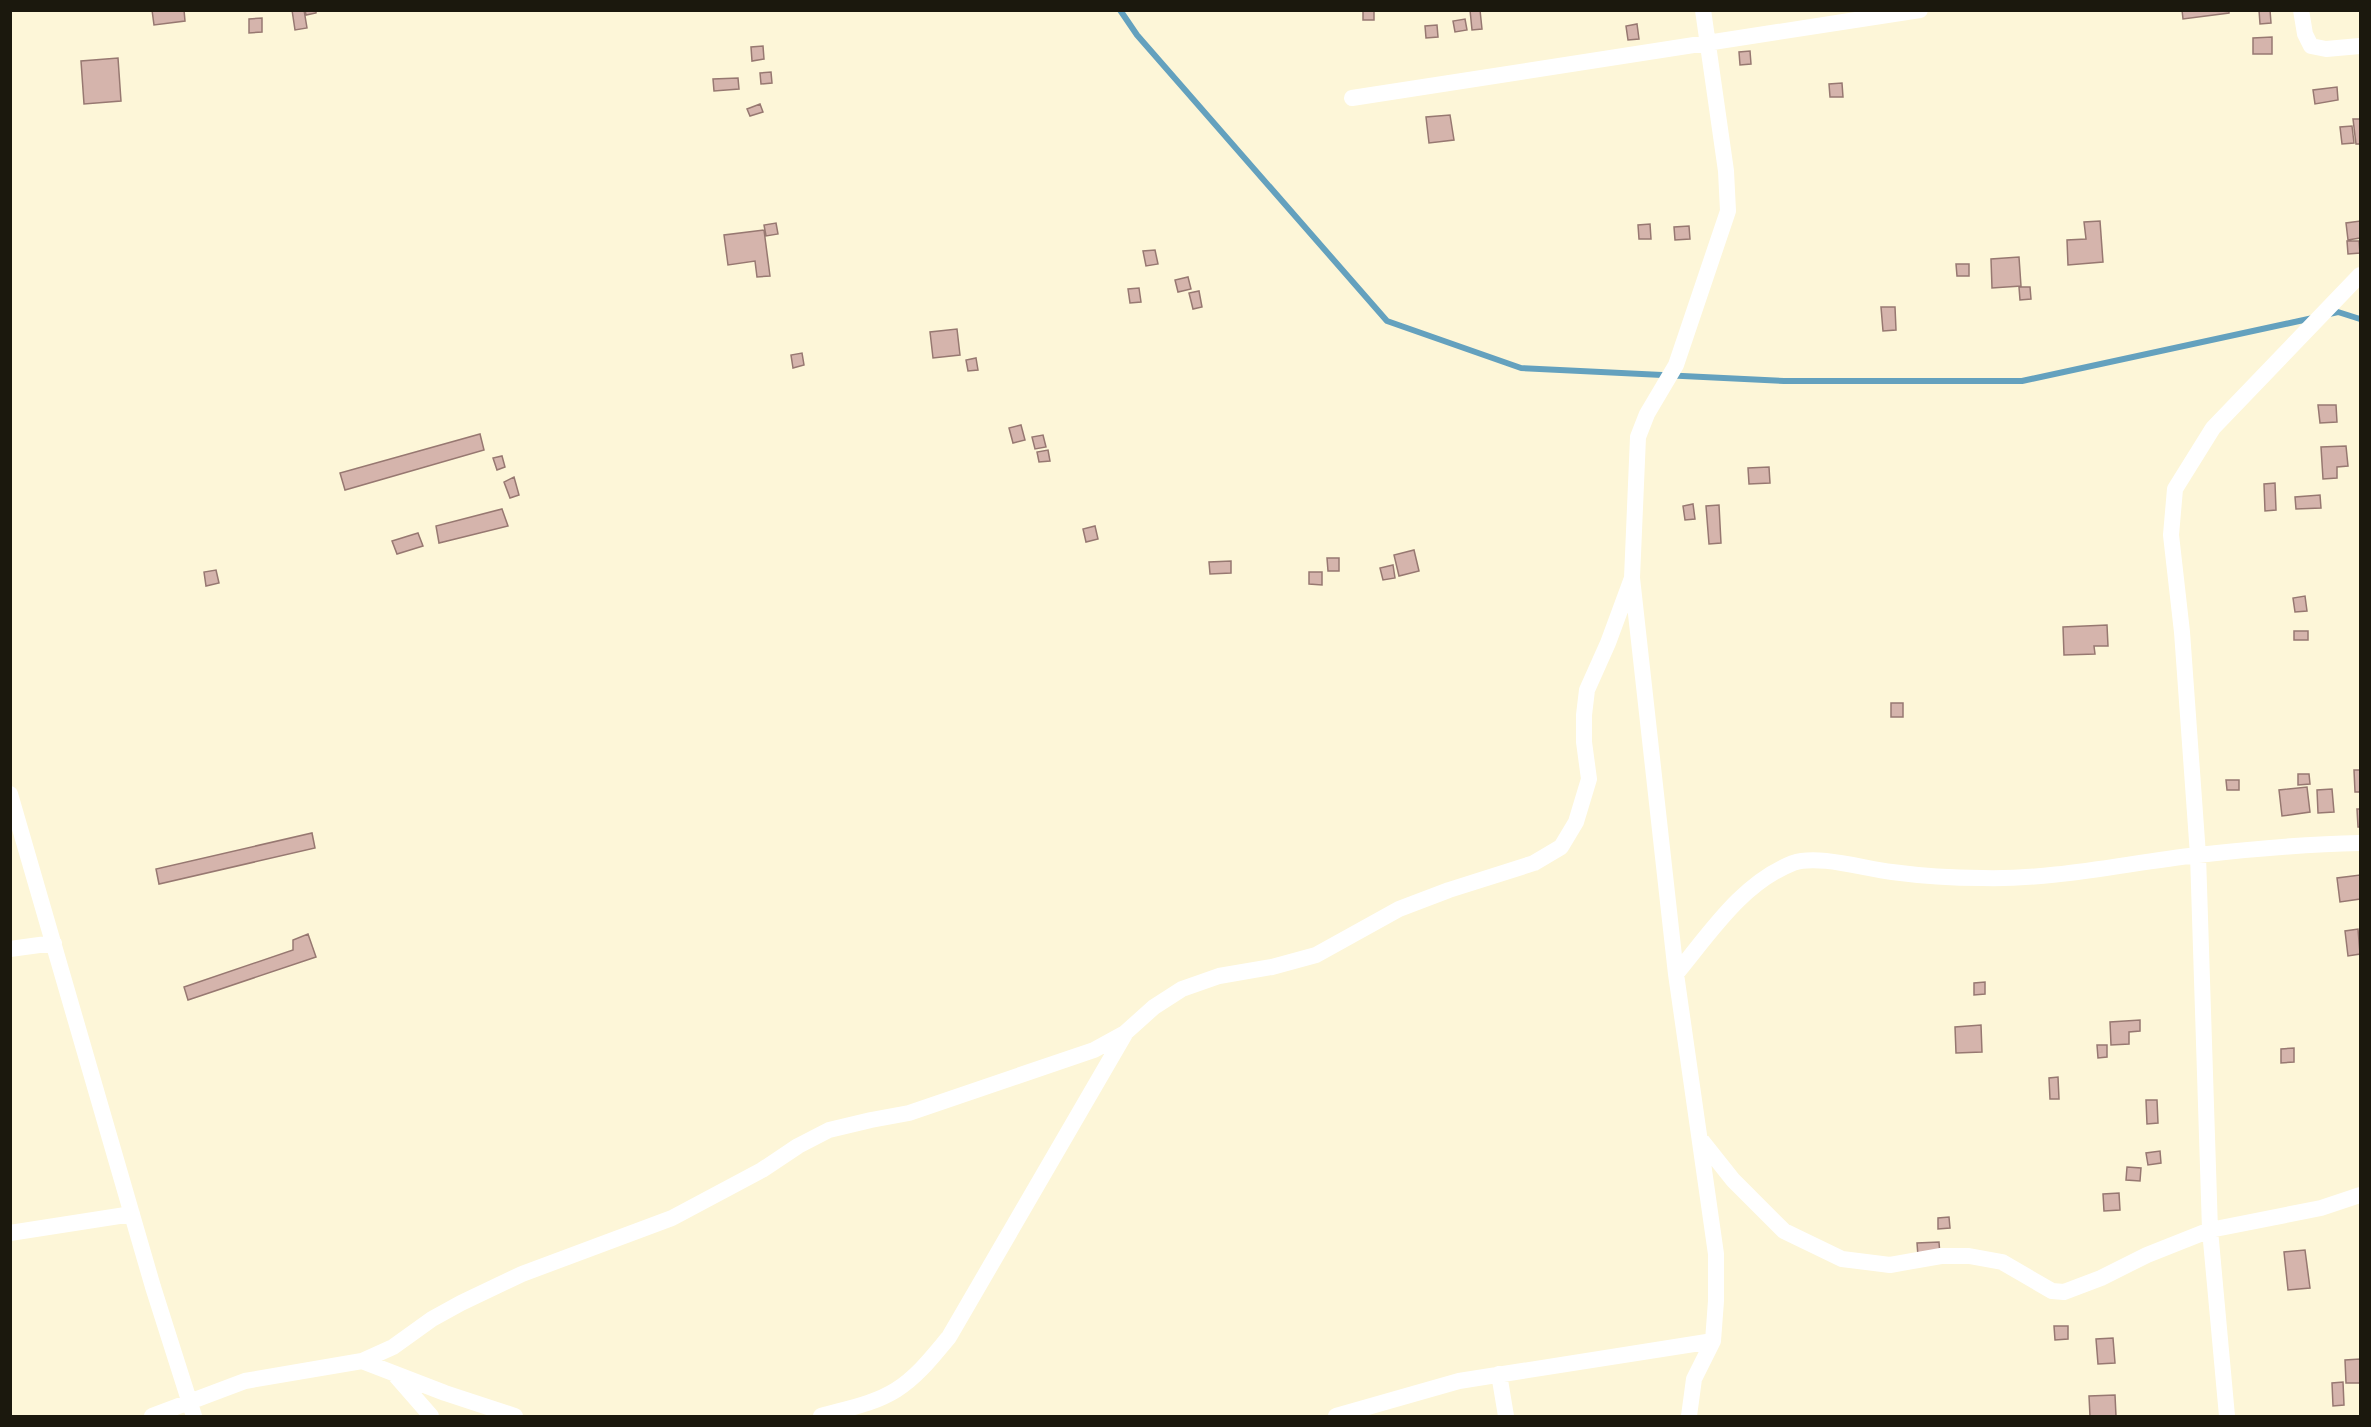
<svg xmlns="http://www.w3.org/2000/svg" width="2371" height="1427" viewBox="0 0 2371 1427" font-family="'Titillium Web',sans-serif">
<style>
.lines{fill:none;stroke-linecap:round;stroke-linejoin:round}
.stream{stroke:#64a1be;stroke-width:6}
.building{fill:#d5b4ac;stroke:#977871;stroke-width:1.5}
.minor{stroke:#fff;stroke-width:16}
</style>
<rect width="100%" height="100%" fill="#fdf6d8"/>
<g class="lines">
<path class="stream" d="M1120,10L1137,35L1387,321L1521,368L1784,381H2022L2313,318
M2329,314L2338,312L2360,319"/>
</g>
<path class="building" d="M152,10H184L185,21L154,25Z
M292,10H304L307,28L295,30Z
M305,10H316V13L306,15Z
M1363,10H1374V20H1363Z
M1470,10H1480L1482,29L1472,30Z
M2182,10H2229V13L2183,19Z
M2259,10H2270L2271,23L2260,24Z
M262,18V32L249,33V19Z
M1465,19L1467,30L1455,32L1453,21Z
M1637,24L1639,39L1628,40L1626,26Z
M1437,25L1438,37L1426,38L1425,26Z
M2272,37V54H2253V38Z
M763,46L764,59L752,61L751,47Z
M1750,51L1751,64L1740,65L1739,52Z
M118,58L121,101L84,104L81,61Z
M771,72L772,83L761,84L760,73Z
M738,78L739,89L714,91L713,79Z
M1842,83L1843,97H1830L1829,84Z
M2337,87L2338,100L2315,104L2313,90Z
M760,104L763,112L750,116L747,109Z
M1450,115L1454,140L1429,143L1426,117Z
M2353,119H2360V144H2356Z
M2352,126L2354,143L2342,144L2340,127Z
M2100,221L2103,262L2068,265L2067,240L2086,239L2084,222Z
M2360,221V238L2348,240L2346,223Z
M776,223L778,234L766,236L764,225Z
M1650,224L1651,239H1639L1638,225Z
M1689,226L1690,239L1675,240L1674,227Z
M764,230L770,276L757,277L755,261L728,265L724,235Z
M2347,241H2359L2360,253L2348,254Z
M1155,250L1158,264L1146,266L1143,251Z
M2019,257L2021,286L1992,288L1991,259Z
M1956,264H1969V276H1957Z
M1188,277L1191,289L1178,292L1175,280Z
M2019,287H2030L2031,299L2020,300Z
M1139,288L1141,302L1130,303L1128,289Z
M1199,291L1202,307L1193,309L1189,293Z
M1881,307H1895L1896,330L1883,331Z
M957,329L960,355L933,358L930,332Z
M802,353L804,365L793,368L791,355Z
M976,358L978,370L968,371L966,360Z
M2318,405H2336L2337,422L2320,423Z
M1021,425L1025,440L1013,443L1009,428Z
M480,434L484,450L345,490L340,473Z
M1043,435L1046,447L1035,449L1032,437Z
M2346,446L2348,466L2337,467V478L2323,479L2321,447Z
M1048,450L1050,461L1039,462L1037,452Z
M502,456L505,467L497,470L493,458Z
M1769,467L1770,483L1749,484L1748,468Z
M514,477L519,495L510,498L504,482Z
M2275,483L2276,510L2265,511L2264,484Z
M2320,495L2321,508L2296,509L2295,497Z
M1693,504L1695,519L1685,520L1683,506Z
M1719,505L1721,543L1709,544L1706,506Z
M502,509L508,526L439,543L436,526Z
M1095,526L1098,539L1086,542L1083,529Z
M418,533L423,546L397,554L392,541Z
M1414,550L1419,571L1399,576L1394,555Z
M1327,558H1339V571H1328Z
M1231,561V573L1210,574L1209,562Z
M1393,565L1395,578L1383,580L1380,568Z
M216,570L219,583L206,586L204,572Z
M1309,572H1322V585L1309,584Z
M2305,596L2307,611L2295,612L2293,598Z
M2107,625L2108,646H2094L2095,654L2064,655L2063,627Z
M2294,631H2308V640H2294Z
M1891,703H1903V717H1891Z
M2354,770H2360V792H2355Z
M2298,774H2309L2310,784L2298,785Z
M2226,780H2239V790H2227Z
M2307,787L2310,812L2282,816L2279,790Z
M2332,789L2334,812L2318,813L2317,790Z
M2357,809H2360V827H2358Z
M312,833L315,848L159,884L156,869Z
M2360,875V899L2340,902L2337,878Z
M2358,929L2360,954L2348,956L2345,931Z
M308,934L316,957L188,1000L184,987L293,950V940Z
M1985,982V994L1974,995V983Z
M2140,1020V1031L2129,1032V1044L2111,1045L2110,1022Z
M1981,1025L1982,1052L1956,1053L1955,1027Z
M2097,1045H2107V1057L2098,1058Z
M2294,1048V1062L2281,1063V1049Z
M2058,1077L2059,1099H2050L2049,1078Z
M2146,1100H2157L2158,1123L2147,1124Z
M2160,1151L2161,1163L2148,1165L2146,1153Z
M2127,1167L2141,1168L2140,1181L2126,1180Z
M2119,1193L2120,1210L2104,1211L2103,1194Z
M1949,1217L1950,1228L1938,1229V1218Z
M1939,1242L1940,1255L1918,1256L1917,1243Z
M2305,1250L2310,1288L2288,1290L2284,1252Z
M2054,1326H2068V1339L2055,1340Z
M2113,1338L2115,1363L2098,1364L2096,1339Z
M2360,1359V1383H2346L2345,1360Z
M2343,1382L2344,1405L2333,1406L2332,1383Z
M2115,1395L2116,1416H2090L2089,1396Z"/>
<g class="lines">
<path class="minor" d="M2301,10L2305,34L2311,46L2326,49L2360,46
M1352,98L1920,10
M10,794L153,1287L194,1416
M10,949L54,943
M1676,974C1710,933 1742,883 1793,863C1818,854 1865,869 1892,872C1922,876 1952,878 1982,878C2055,880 2126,863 2198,855C2251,849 2307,844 2360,843
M1702,1141L1733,1180L1784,1231L1842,1259L1890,1265L1941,1256H1969L2002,1262L2052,1291L2064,1292L2101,1278L2147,1255L2210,1230L2321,1208L2360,1195
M10,1233L132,1214
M362,1361L445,1393L515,1416
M1499,1374L1506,1416
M396,1376L431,1416
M152,1416L245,1381L362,1361L393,1347L432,1319L461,1303L522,1274L672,1218L762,1170L798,1146L829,1130L871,1120L909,1113L1094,1050L1125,1033L1154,1007L1182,989L1219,976L1272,967L1316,955L1399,909L1449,890L1534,863L1561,847L1576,822L1589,779L1584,742V715L1587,690L1608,643L1632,578
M821,1416C845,1409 874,1404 896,1390C918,1376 933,1356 949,1337L1125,1034
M1336,1416L1459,1381L1713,1341
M1689,1416L1694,1379L1713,1341L1716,1301V1254L1676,974L1632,578L1638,437L1647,414L1676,365L1728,211L1726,171L1703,10
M2227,1416L2210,1230L2198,855L2182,632L2171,535L2175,489L2213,428L2360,275"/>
</g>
<rect width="2371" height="1427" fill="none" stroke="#1b180d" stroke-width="24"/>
</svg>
